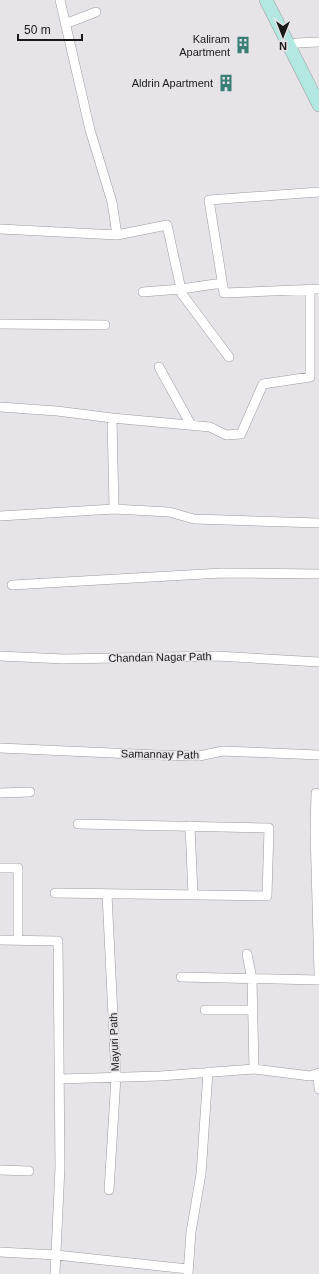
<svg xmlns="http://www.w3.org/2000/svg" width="319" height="1274" viewBox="0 0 319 1274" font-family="Arial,sans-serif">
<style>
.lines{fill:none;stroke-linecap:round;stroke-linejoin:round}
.minor-casing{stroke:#9c9a9e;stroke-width:10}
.secondary-casing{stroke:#9c9a9e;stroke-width:14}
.minor{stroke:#fff;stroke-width:9}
.secondary{stroke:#b2e7e2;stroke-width:13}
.labels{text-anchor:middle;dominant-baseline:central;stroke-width:3.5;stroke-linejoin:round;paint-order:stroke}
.poi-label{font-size:11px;fill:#1a191a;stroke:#e6e4e8;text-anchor:end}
.street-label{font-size:11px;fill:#1a191a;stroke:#e6e4e8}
</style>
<rect width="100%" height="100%" fill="#e6e4e8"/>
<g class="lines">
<g class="minor-casing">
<path id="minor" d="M60,0L90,130L112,202L117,235
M65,24L96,12
M289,46L297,43L319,42
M319,192L209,200L224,293L319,289
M0,229L117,235L167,225L182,294L229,357
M143,292L181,289L222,283
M0,324L105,325
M159,367L191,425
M0,407L57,411L112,418L210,427L226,435L241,434L263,384L310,377V289
M112,418L114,509
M0,516L114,509L169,512L194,519L319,523
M12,585L222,573L319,574
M0,656L64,659L216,656L319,662
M0,748L157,755L199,756L223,751L319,755
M0,793L30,792
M190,826L193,895
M315,831L316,793
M319,831H315L319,973
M0,868H18V934
M55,893L267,896L269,828L78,824
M107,894L116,1077L109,1190
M0,940L58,941L60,1167L55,1274
M247,954L252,979L254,1069
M181,977L319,980
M205,1010H253
M318,1074L319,1089
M59,1079L160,1076L254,1069L310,1076L319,1073
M0,1170L29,1171
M0,1252L56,1255L188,1269
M188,1274L191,1232L201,1174L208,1072"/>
</g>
<g class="secondary-casing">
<path id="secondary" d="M266,0L319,105"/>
</g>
<use href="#minor" class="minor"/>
<use href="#secondary" class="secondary"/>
</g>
<defs>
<g id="building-bare" transform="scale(1.38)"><path d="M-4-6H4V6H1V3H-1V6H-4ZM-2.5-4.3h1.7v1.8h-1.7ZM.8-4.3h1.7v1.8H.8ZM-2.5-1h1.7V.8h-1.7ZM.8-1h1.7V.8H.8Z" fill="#3a7f75" stroke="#e6e4e8" stroke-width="2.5" paint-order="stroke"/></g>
</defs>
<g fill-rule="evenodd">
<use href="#building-bare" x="243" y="45"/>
<use href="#building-bare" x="226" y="83"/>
</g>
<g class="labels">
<g class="poi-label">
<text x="230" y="39">Kaliram<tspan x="230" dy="13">Apartment</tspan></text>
<text x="213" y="83">Aldrin Apartment</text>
</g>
<g class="street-label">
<text transform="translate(160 657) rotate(-1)">Chandan Nagar Path</text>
<text transform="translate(160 754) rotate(1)">Samannay Path</text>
<text transform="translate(114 1042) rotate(-92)">Mayuri Path</text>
</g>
</g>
<g transform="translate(283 36) rotate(180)" stroke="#e6e4e8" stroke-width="3" paint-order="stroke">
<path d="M0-3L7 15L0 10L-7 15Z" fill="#1a191a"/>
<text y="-6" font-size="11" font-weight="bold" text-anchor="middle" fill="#1a191a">N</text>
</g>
<path d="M18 34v6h64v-6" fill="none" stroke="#1a191a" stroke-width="2"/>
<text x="24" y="34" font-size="12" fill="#1a191a" stroke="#e6e4e8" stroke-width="3" paint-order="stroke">50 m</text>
</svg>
